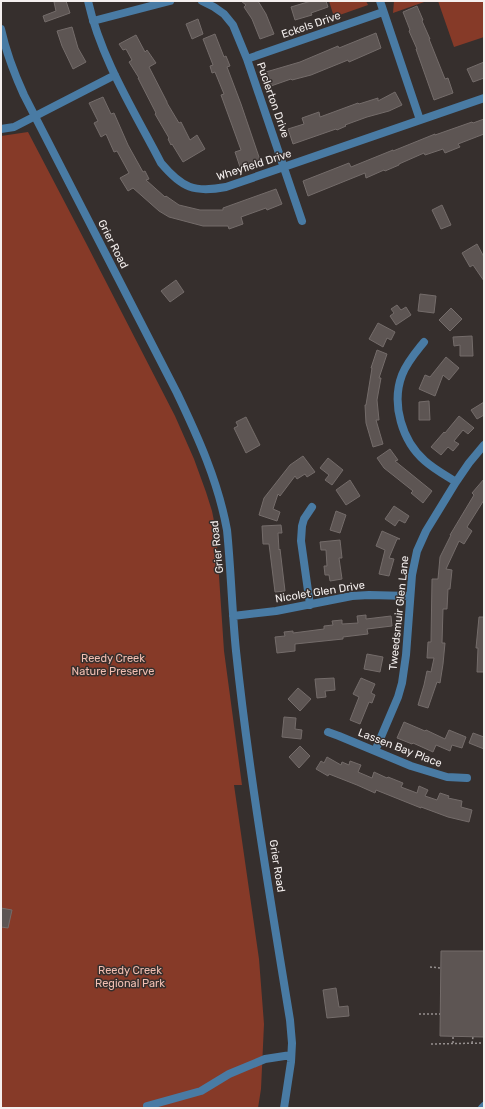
<svg xmlns="http://www.w3.org/2000/svg" width="485" height="1109" viewBox="0 0 485 1109" font-family="Rubik,sans-serif">
<style>
.green{fill:#863a28}
.building{fill:#5d5553;stroke:#746c6a}
.lines{fill:none;stroke-linecap:round;stroke-linejoin:round}
.path{stroke:#96908f;stroke-width:1.5;stroke-dasharray:2 2;stroke-linecap:butt}
.minor{stroke:#497ba4;stroke-width:8}
.labels{text-anchor:middle;dominant-baseline:central;stroke-width:3;stroke-linejoin:round;paint-order:stroke}
.street-label{font-size:11px;fill:#f4efee;stroke:#362f2d}
.park-label{font-size:11px;fill:#f1beb1;stroke:#362f2d}
</style>
<rect width="100%" height="100%" fill="#362f2d"/>
<path class="green" d="M329,1H366L368,5L334,17Z
M394,1H427L393,13Z
M438,1H484V37L454,47Z
M28,132L86,243L175,416L194,459L206,492L212,511L216,531L224,651L242,785H234L259,959L264,1024L261,1089L258,1108H1V136Z"/>
<path class="building" d="M58,1H66L70,13L45,22L43,16L56,11L54,2Z
M241,1H258L266,14L274,34L260,39L252,19L244,7L246,5Z
M311,1H326L328,7L311,13L312,15L295,20L291,7Z
M417,6L423,20L422,21L430,39H429L445,79L448,78L453,93L434,100L416,49H417L409,31L410,30L403,12Z
M198,19L203,34L192,39L186,24Z
M72,27L78,48L86,62L73,69L62,46L57,31Z
M376,33L381,48L349,62L348,60L311,75L292,80L291,79L271,86L266,72L300,62L338,46L339,48Z
M215,34L224,57L226,56L230,66L227,67L241,104L260,160L240,167L235,152L241,150L221,95L224,94L215,72L212,73L210,66L213,65L203,39Z
M136,35L145,52L147,50L156,63L149,67L167,102V103L179,123L181,122L190,140L197,135L205,149L183,162L172,144L171,145L168,139L169,138L155,114L156,113L138,78H139L129,62L132,60L126,49L123,50L119,44Z
M484,62V78L473,82L467,69Z
M395,92L402,105L389,111L367,117L345,125L346,126L337,130L336,129L293,144L288,129L304,124L302,118L319,112L320,117L358,103L359,104L378,98V101Z
M103,97L111,114L114,113L128,145L143,172L145,171L149,179L146,180L165,197L166,196L179,205L200,210H223V208L276,189L282,204L267,210L266,208L241,217L243,224L229,229L228,226H203L169,217L159,211L133,188L128,191L120,178L129,173L117,151L114,152L106,134L101,137L94,123L98,121L89,103Z
M484,119V134L458,144L460,147L445,153L443,149L425,155L424,153L399,164V165L385,171L384,170L366,178L365,173L308,196L303,181L349,163L351,167L393,150V151L435,134V135L472,122L473,123Z
M442,205L451,225L441,229L432,210Z
M477,244L484,257V281L473,265L470,267L462,253Z
M176,280L184,292L170,302L161,291Z
M420,294L436,296L434,313L418,311Z
M397,305L401,310L406,307L411,315L396,325L390,316L394,313L391,309Z
M451,308L462,319L450,331L439,320Z
M378,323L395,332L391,340L387,338L383,347L369,339Z
M472,336L473,356H460V345L454,346L453,337Z
M377,350L387,354L379,378H381L377,400L379,420H376L383,444L373,447L366,423L365,405H366L372,368H371Z
M446,357L459,368L449,380L443,375L435,396L419,389L425,375L430,377Z
M429,401L430,420H419V402Z
M484,402V415L477,419L471,410Z
M459,416L474,428L468,434L463,430L454,441L459,444L453,451L448,447L441,455L431,447L444,432L445,433Z
M246,417L260,445L246,453L234,428L238,426L236,422Z
M390,449L398,460L395,461L432,491L423,503L411,493L413,491L384,468L377,458Z
M303,456L315,472L307,477L305,474L297,479L295,476L280,496L278,494L273,509L280,512L277,521L259,515L264,498L290,465Z
M328,458L343,470L332,485L325,480L329,475L320,468Z
M484,479V500L467,527L472,531L464,544L459,541L446,569L452,570L450,589H448L447,609H443L442,643H445L443,664L440,683L437,682L428,708L418,705L424,685L427,671L431,672L434,658H427L428,642H431L432,579H438L440,557L451,535H450L474,495L472,493Z
M350,480L360,496L346,505L336,490Z
M394,506L409,516L405,523L399,520L395,526L385,519Z
M336,511L346,515L340,533L330,530Z
M281,525L282,533H278L279,550L280,549L285,591L275,592L269,544H263L262,526Z
M382,531L400,539H397L389,558L394,559L389,576L379,574L385,550L376,546Z
M340,540L342,558H339L342,579L330,581L329,575H325L324,566H327L326,550H321L320,542Z
M366,615V619L391,616L392,626L367,629L368,634L343,637V639L295,644V651L277,653L275,637L285,636L284,632L293,631V633L324,629V626L333,625L332,621L342,620V624L358,623L357,616Z
M479,617H484V672H477L478,648H476Z
M367,654L383,657L380,672L364,669Z
M334,678L335,690L325,691L326,697L317,698L315,679Z
M361,678L375,684L371,693L375,695L372,703L369,702L360,724L350,720L359,697L353,694Z
M298,688L311,699L300,711L288,699Z
M284,717L296,718L295,729L302,730L301,739L282,737Z
M404,722L425,731L426,730L445,739L449,730L466,737L462,748L452,745L450,751L436,745L433,752L413,743L412,744L397,738Z
M473,733L484,737V749L469,743Z
M300,746L310,756L299,768L289,757Z
M327,757L341,765L342,762L349,765L350,761L361,765L358,772L372,778L374,772L387,778L388,777L403,783L401,787L417,793L419,786L428,790L425,796L437,800L440,793L449,796L448,798L462,801L461,807L472,810L469,822L448,817L421,807V808L376,790L375,793L357,785L329,774L328,776L316,769L321,761L324,763Z
M1,908L12,910L8,928L1,927Z
M441,951H484V1037L440,1036Z
M336,988L339,1007L348,1006L349,1016L327,1018L323,990Z"/>
<g class="lines">
<path class="path" d="M430,967L441,968
M419,1014H440
M453,1037V1044
M472,1043L473,1037
M431,1044L484,1043"/>
<path class="minor" d="M88,1C101,59 134,111 161,163C182,188 194,193 226,187L484,98
M202,1L214,7L224,14L233,25L247,59L302,221
M380,1L420,120
M93,21L170,1
M1,29C6,52 14,73 24,95L177,393C198,437 218,481 227,530C231,570 232,611 236,651C249,774 270,897 290,1020L292,1043L291,1062L284,1108
M247,59L383,12
M1,129L14,127L115,75
M424,342C416,352 407,362 402,375C391,404 402,441 425,461C434,469 445,475 456,482
M310,605L301,541L302,526L304,519L312,507
M233,616L276,611L352,596L369,595L410,596
M328,732L339,736L411,766L447,777L467,778
M375,751L398,697L402,683L406,655L412,575L417,551L426,531L456,482L469,463L484,445
M147,1106L201,1091L229,1074L265,1059L291,1055
M482,1108L484,1106"/>
</g>
<g class="labels">
<g class="street-label">
<text transform="translate(311 25) rotate(-19)">Eckels Drive</text>
<text transform="translate(273 100) rotate(71)">Puclerton Drive</text>
<text transform="translate(254 165) rotate(-18)">Wheyfield Drive</text>
<text transform="translate(113 244) rotate(63)">Grier Road</text>
<text transform="translate(217 547) rotate(-96)">Grier Road</text>
<text transform="translate(320 592) rotate(-9)">Nicolet Glen Drive</text>
<text transform="translate(399 613) rotate(-84)">Tweedsmuir Glen Lane</text>
<text transform="translate(400 748) rotate(21)">Lassen Bay Place</text>
<text transform="translate(277 866) rotate(81)">Grier Road</text>
</g>
<g class="park-label">
<text x="113" y="658">Reedy Creek<tspan x="113" dy="13">Nature Preserve</tspan></text>
<text x="130" y="970">Reedy Creek<tspan x="130" dy="13">Regional Park</tspan></text>
</g>
</g>
<rect width="485" height="1109" fill="none" stroke="#f4efee" stroke-width="4"/>
</svg>
